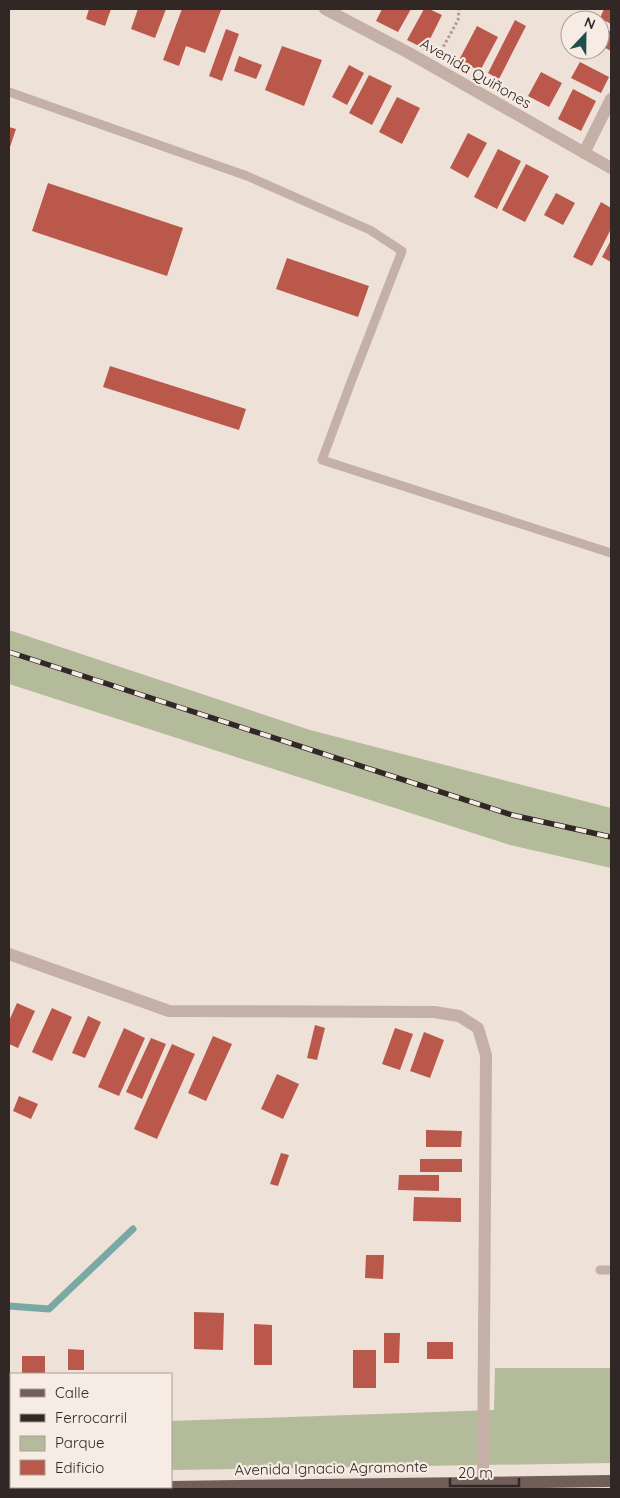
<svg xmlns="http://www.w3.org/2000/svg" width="620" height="1498" viewBox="0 0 620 1498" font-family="Quicksand,sans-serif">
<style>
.green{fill:#b4bb9a}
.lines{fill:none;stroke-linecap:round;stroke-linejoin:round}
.stream{stroke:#7aa8a4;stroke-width:7}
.building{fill:#ba584b}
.path{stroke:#b09a90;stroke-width:3;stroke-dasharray:2.5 2.5;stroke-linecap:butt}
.service{stroke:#c4b0a6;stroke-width:9}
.minor{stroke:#c4b0a6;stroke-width:12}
.tertiary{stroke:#c4b0a6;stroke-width:12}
.primary{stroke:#725e58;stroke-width:12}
.rail-casing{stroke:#312826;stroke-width:5.5}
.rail{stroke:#f6ece4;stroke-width:4;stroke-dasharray:11;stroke-linecap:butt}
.labels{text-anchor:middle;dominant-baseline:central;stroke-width:4.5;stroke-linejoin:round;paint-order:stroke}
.street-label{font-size:15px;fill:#312826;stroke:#f6ece4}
</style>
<rect width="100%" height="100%" fill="#eee1d8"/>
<path class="green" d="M9,630L310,730L611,808V868L510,845L9,684Z
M495,1368H611V1463L171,1470V1421L494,1410Z"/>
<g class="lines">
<path class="stream" d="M9,1306L49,1309L133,1229"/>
</g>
<path class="building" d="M89,9H111L105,26L86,19Z
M138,9H166L155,38L131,29Z
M182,9L221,10L205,53L186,46L179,66L163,60Z
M382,9H411L398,32L376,21Z
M424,9H429L442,15L425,49L407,40Z
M604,9H611V24L600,18Z
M515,20L526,26L499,79L488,73Z
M477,26L498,37L480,71L459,60Z
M600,26L611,32V51L600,45Z
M226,29L239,34L222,81L209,76Z
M282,46L322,60L304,106L265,90Z
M239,56L262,65L256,79L234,71Z
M580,62L609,77L601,93L571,78Z
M349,65L364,73L347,105L332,97Z
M541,72L562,83L549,107L528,96Z
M369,75L392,86L372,125L349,113Z
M573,89L596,101L581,131L558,119Z
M397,97L420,108L402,144L379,132Z
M9,127L16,129L9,150Z
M468,133L487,143L468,178L450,168Z
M498,149L521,161L497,209L474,197Z
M526,164L549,176L525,222L502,210Z
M48,183L183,228L167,276L32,231Z
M556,193L575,203L563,225L544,215Z
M601,202L611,208V229L592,266L573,257Z
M611,240V262L602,257Z
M287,258L369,286L358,317L276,289Z
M110,366L246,409L239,430L103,387Z
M17,1003L35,1011L18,1048L9,1044V1021Z
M52,1008L72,1017L52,1061L32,1052Z
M88,1016L101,1022L85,1058L72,1053Z
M315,1025L325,1028L317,1060L307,1058Z
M124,1028L145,1038L119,1096L98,1087Z
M395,1028L413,1034L400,1070L382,1064Z
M424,1032L444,1040L430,1078L410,1071Z
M213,1036L232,1044L206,1101L188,1093Z
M151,1038L166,1044L142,1099L126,1092Z
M172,1044L195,1054L157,1139L134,1129Z
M277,1074L299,1084L283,1119L261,1109Z
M19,1096L38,1104L31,1119L13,1111Z
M426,1130L462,1131L461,1147H426Z
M281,1153L289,1155L278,1186L270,1184Z
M420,1159H462V1172H420Z
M399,1175H439V1191L398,1190Z
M414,1197L461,1198V1222L413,1221Z
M366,1255H384L383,1279L365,1278Z
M194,1312L224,1313L223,1350L194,1349Z
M254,1324L272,1325V1365H254Z
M384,1333H400L399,1363H384Z
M427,1342H453V1359H427Z
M68,1349L84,1350V1370H68Z
M353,1350H376V1388H353Z
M22,1356H45V1374H22Z"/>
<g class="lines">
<path class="path" d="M441,51L458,20L459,9"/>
<path class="service" d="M9,92L247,176L370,230L402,251L351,382L322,460L611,553
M600,1270H611"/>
<path class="minor" d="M584,153L611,99
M9,954L169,1011L434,1012L459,1016L478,1028L486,1055L483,1482"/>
<path class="tertiary" d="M325,9L409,53L611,168"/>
<path class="primary" d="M171,1487L611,1481
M9,1489L158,1487"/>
<g class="rail-casing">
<path id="rail" d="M9,652L512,815L611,837"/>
</g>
<use href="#rail" class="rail"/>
</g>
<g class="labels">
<g class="street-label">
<text transform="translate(476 73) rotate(30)">Avenida Quiñones</text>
<text transform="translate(331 1468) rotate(-1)">Avenida Ignacio Agramonte</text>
</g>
</g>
<rect width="620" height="1498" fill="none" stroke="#312826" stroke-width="20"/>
<rect x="10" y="1373" width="162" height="115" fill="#f6ece4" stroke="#a79e98"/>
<rect x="20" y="1389" width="25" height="8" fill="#725e58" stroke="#a79e98"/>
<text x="55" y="1398" font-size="15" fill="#312826">Calle</text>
<rect x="20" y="1414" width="25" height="8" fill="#312826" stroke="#a79e98"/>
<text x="55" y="1423" font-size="15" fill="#312826">Ferrocarril</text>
<rect x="20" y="1436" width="25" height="15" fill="#b4bb9a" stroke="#a79e98"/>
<text x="55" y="1448" font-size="15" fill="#312826">Parque</text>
<rect x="20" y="1460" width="25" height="15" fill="#ba584b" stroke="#a79e98"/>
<text x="55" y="1473" font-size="15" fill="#312826">Edificio</text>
<g transform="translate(585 35) rotate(22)"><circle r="24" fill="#f6ece4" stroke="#a79e98"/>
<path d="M0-4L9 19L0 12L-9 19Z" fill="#204e4c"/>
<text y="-8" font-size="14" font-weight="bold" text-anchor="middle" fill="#312826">N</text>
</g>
<path d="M450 1478v8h69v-8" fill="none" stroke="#312826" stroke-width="2.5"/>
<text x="458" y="1478" font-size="15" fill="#312826" stroke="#f6ece4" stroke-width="4" paint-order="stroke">20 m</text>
</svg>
